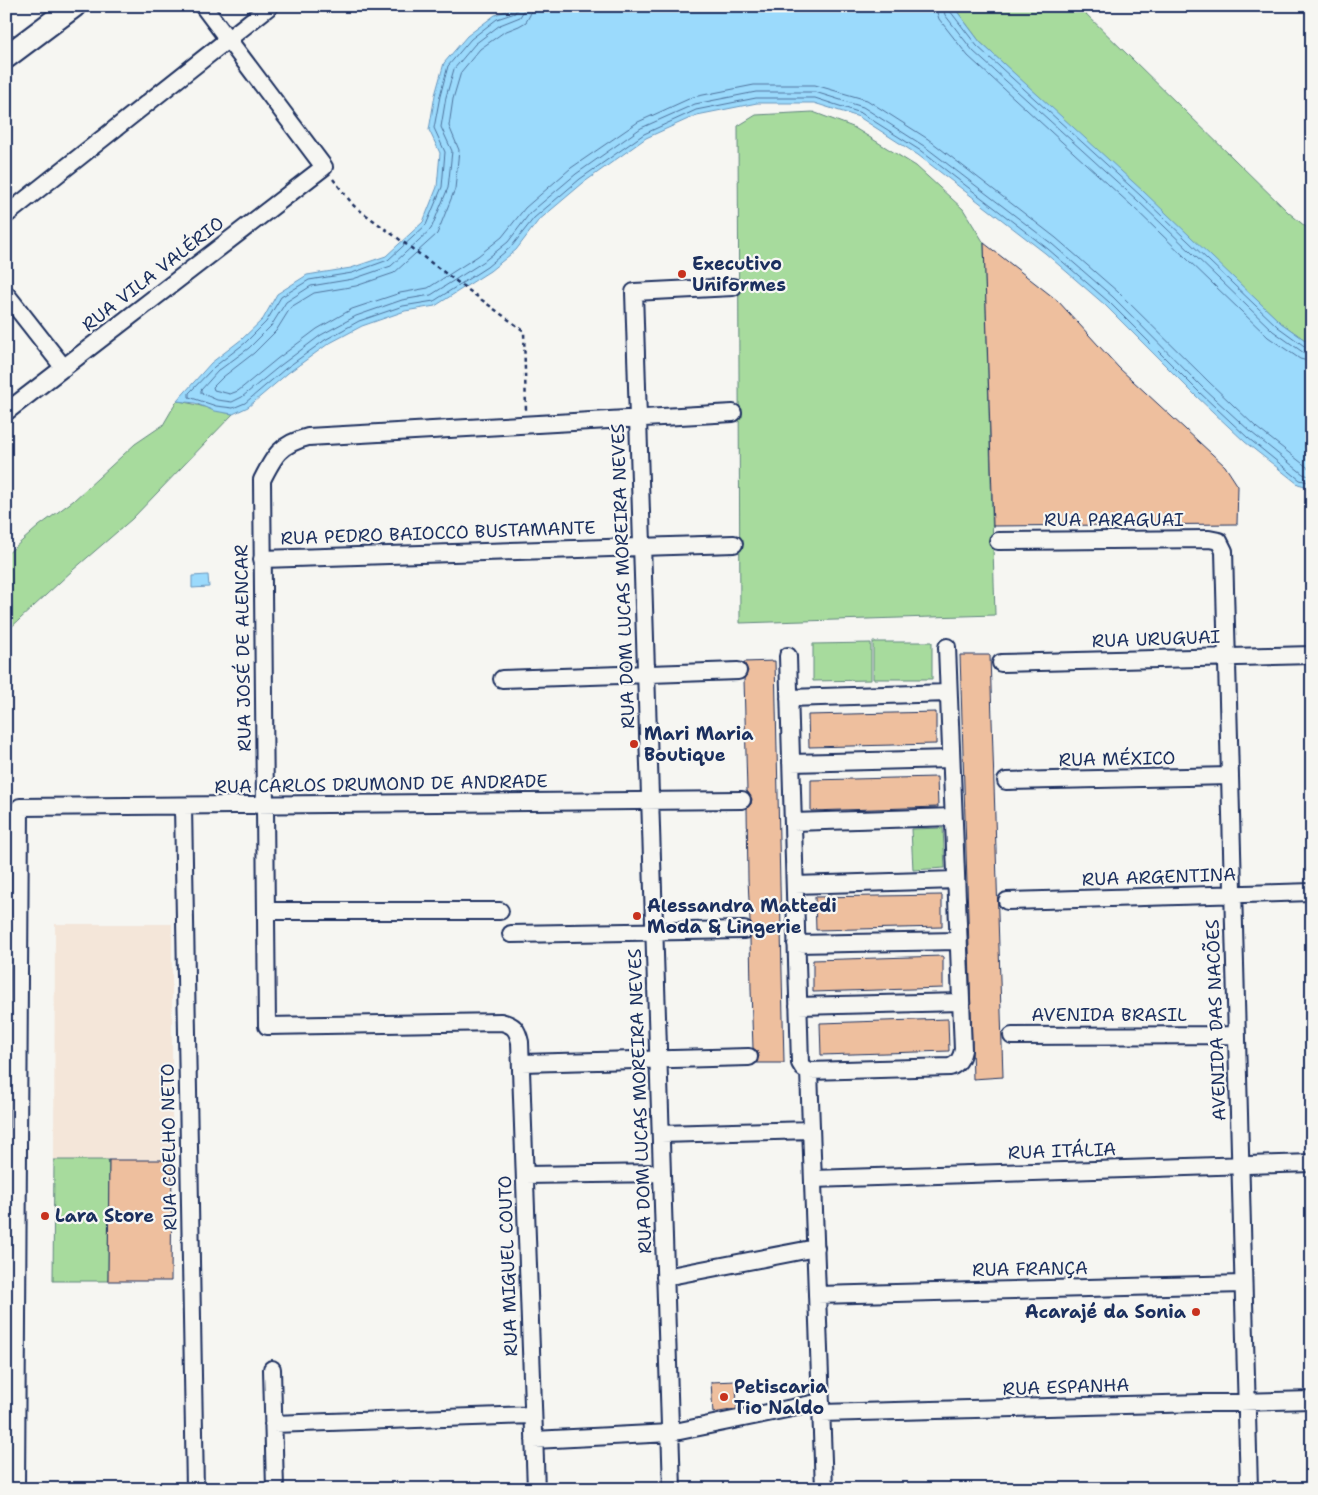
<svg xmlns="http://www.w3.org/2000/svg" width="1318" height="1495" viewBox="0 0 1318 1495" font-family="'Shantell Sans',sans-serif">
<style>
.built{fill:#f4e6d9}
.green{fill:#a7db9d;stroke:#61857e}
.water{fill:#9bdafc;stroke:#6896bd}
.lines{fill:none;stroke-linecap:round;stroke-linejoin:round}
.shore{stroke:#4e739d;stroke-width:1}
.building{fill:#eebf9e;stroke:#1b2f5e}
.service-casing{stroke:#1b2f5e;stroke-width:11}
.minor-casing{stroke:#1b2f5e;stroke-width:20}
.secondary-casing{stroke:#1b2f5e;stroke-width:26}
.path{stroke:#1b2f5e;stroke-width:2.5;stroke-dasharray:4 4;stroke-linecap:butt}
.service{stroke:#f6f6f2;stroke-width:8}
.minor{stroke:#f6f6f2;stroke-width:16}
.secondary{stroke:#f6f6f2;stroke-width:22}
.poi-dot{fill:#c8321e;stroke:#f6f6f2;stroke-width:2}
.labels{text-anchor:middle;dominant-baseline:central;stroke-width:4.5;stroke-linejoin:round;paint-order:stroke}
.poi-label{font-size:18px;font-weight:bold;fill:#1b2f5e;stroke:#f6f6f2;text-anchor:start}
.street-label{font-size:18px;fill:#1b2f5e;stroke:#f6f6f2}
</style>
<rect width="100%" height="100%" fill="#f6f6f2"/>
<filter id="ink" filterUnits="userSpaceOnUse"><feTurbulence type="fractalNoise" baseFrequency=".02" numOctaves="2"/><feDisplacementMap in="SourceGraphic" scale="10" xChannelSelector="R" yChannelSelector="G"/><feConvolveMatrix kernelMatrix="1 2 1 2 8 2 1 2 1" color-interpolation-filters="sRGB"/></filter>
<g filter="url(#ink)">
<path class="built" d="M55,924H172V1160H54Z"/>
<path class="green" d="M953,6H1078L1288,212L1312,232V345L1281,323L980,42Z
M813,112L853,127L916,166L963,209L984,243L995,615L740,623L738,126L756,115Z
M177,401C196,403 214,411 233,414L132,519L73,570L6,632V555L39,526L73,501L135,444L163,425Z
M873,642H932V679H873Z
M871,643V680L813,681V644Z
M943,828L945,868L913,870L911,829Z
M54,1160H109L108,1281H53Z"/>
<path class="water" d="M519,6H953L980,42L1144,192L1281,323L1312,345V488L1298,484L1245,442L1196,396L1105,305L1045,253L918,155L859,117L814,103H757L697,115L646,138L583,183L538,221L516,250L490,271L435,306L405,311L362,326L328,344L288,373L248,407L233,414L214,411L195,403L177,401L211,363L242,339L263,319L277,294L307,275L351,268L386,256L423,222L437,187L440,153L429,130L435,95L444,63L467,36L495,15Z
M208,575L209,587L192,588V576Z"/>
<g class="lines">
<path class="shore" d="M518,6L515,13L497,19L471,39L448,66L440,96L434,128L445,152L442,187L426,225L388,260L352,273L309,280L281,297L266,322L245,343L214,367L189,393V397L216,406L233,408L245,403L285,369L325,340L359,321L403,306L434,301L487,267L512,246L534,218L580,179L644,134L696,110L756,98H815L861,113L921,151L1048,249L1109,302L1199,392L1248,438L1300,480L1312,483
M524,6L523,12L520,17L500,25L475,44L454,69L446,97L441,127L452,151L448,188L431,229L391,266L353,279L311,286L286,302L271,326L249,348L218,371L201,390V393L217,400L232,402L242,397L281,365L321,335L356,316L402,300L431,295L483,262L508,242L530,213L576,174L641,128L695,104L756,92H815L863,107L924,146L1052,244L1113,297L1203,388L1252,433L1303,474L1312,477
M532,6L530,15L526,22L519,26L504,32L480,49L461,72L453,99L449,126L459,150L455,189L437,234L394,273L356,286L314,293L291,307L276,331L254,353L223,377L213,387L214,390L230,394L238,391L277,359L317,329L352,309L400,293L428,288L478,256L502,237L525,208L571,168L638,122L693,97L754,85H815L867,100L928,139L1056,238L1118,292L1209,382L1257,428L1307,467L1312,469
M935,6L939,19L968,56L1132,206L1268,337L1300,359L1312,362
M943,6L945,15L973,51L1137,200L1273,331L1304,353L1312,355
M949,6L950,11L977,46L1141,196L1278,327L1307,348H1312"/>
</g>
<path class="building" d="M984,243L1058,301L1119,368L1225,466L1238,486L1237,524L993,526Z
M960,655H990L1003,1077L973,1079Z
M775,661L784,1063H756L759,1056L757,1051L753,1048L751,989L750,938L754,929L750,922L748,879L747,808L751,804L752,799L747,791L744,679L748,671L744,662Z
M936,712V744L809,747L808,715Z
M937,777L938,807L811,811V780Z
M942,895V927L816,930L815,897Z
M943,956V988L813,992V960Z
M948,1019L949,1051L821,1055L820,1023Z
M109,1160H172L171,1281H108Z
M736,1381L737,1409L713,1413L711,1382Z"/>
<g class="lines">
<g class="service-casing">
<path id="service" d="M6,1019L19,1017"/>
</g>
<g class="minor-casing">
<path id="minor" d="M6,215L270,6
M6,294L64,368
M6,412L324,167L203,6
M998,541L1209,539L1219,541L1224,551L1249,1489
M262,559L734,544
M788,656L800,1063L803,1068L809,1071L950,1067C958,1064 961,1059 963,1050L947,647
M1001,663L1312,655
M502,679L738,671
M789,698L948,693
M791,763L951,759
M1006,781L1230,776
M183,806L195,1489
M793,822L953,817
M795,885L956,880
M1007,901L1312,892
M266,911H500
M511,934L744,930
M796,944L958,941
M798,1006L961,1002
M1012,1036L1237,1035
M521,1063L749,1057
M809,1071L824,1489
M661,1134L811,1130
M525,1175L662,1173
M813,1179L1312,1163
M665,1277L816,1248
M817,1295L1243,1284
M272,1369L275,1489
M821,1413L1312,1400
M273,1424L533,1415
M534,1440L670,1433L821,1402
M16,1489L20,807L742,800
M536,1489L520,1042C517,1029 514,1025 501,1022L267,1026L262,480C274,456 280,444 308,437L733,413
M672,1489L634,292L733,287"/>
</g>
<g class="secondary-casing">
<path id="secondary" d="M6,57L74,6"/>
</g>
<path class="path" d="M333,179L354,206L524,331L526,411"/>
<use href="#service" class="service"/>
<use href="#minor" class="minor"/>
<use href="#secondary" class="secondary"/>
</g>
</g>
<g class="poi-dot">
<circle cx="682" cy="274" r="5"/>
<circle cx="634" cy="744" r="5"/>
<circle cx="637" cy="916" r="5"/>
<circle cx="45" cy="1216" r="5"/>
<circle cx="1196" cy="1312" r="5"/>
<circle cx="724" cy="1397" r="5"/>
</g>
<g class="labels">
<g class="poi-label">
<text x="692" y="264">Executivo<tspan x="692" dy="21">Uniformes</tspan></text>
<text x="644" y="734">Mari Maria<tspan x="644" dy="21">Boutique</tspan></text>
<text x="647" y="906">Alessandra Mattedi<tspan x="647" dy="21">Moda &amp; Lingerie</tspan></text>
<text x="55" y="1216">Lara Store</text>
<text x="1186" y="1312" text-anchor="end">Acarajé da Sonia</text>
<text x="734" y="1387">Petiscaria<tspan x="734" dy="21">Tio Naldo</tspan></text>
</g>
<g class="street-label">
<text transform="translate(153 274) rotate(-38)">RUA VILA VALÉRIO</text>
<text x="1114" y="520">RUA PARAGUAI</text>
<text transform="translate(438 533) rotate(-2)">RUA PEDRO BAIOCCO BUSTAMANTE</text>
<text transform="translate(623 576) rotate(-92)">RUA DOM LUCAS MOREIRA NEVES</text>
<text transform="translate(1156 639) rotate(-2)">RUA URUGUAI</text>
<text transform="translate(243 648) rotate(-91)">RUA JOSÉ DE ALENCAR</text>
<text transform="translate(1117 759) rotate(-1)">RUA MÉXICO</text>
<text transform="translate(381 784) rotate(-1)">RUA CARLOS DRUMOND DE ANDRADE</text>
<text transform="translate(1159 877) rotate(-2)">RUA ARGENTINA</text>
<text x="1109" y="1015">AVENIDA BRASIL</text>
<text transform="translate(1216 1020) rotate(-92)">AVENIDA DAS NACÕES</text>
<text transform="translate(640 1101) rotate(-92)">RUA DOM LUCAS MOREIRA NEVES</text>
<text transform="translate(169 1147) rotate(-91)">RUA COELHO NETO</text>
<text transform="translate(1062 1151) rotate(-2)">RUA ITÁLIA</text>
<text transform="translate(508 1266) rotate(-92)">RUA MIGUEL COUTO</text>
<text transform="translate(1030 1269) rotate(-1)">RUA FRANÇA</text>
<text transform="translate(1066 1387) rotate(-2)">RUA ESPANHA</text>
</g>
</g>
<rect width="1318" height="1495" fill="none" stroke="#f6f6f2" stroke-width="25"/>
<rect x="12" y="12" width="1293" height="1470" fill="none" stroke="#1b2f5e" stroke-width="2" filter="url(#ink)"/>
</svg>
